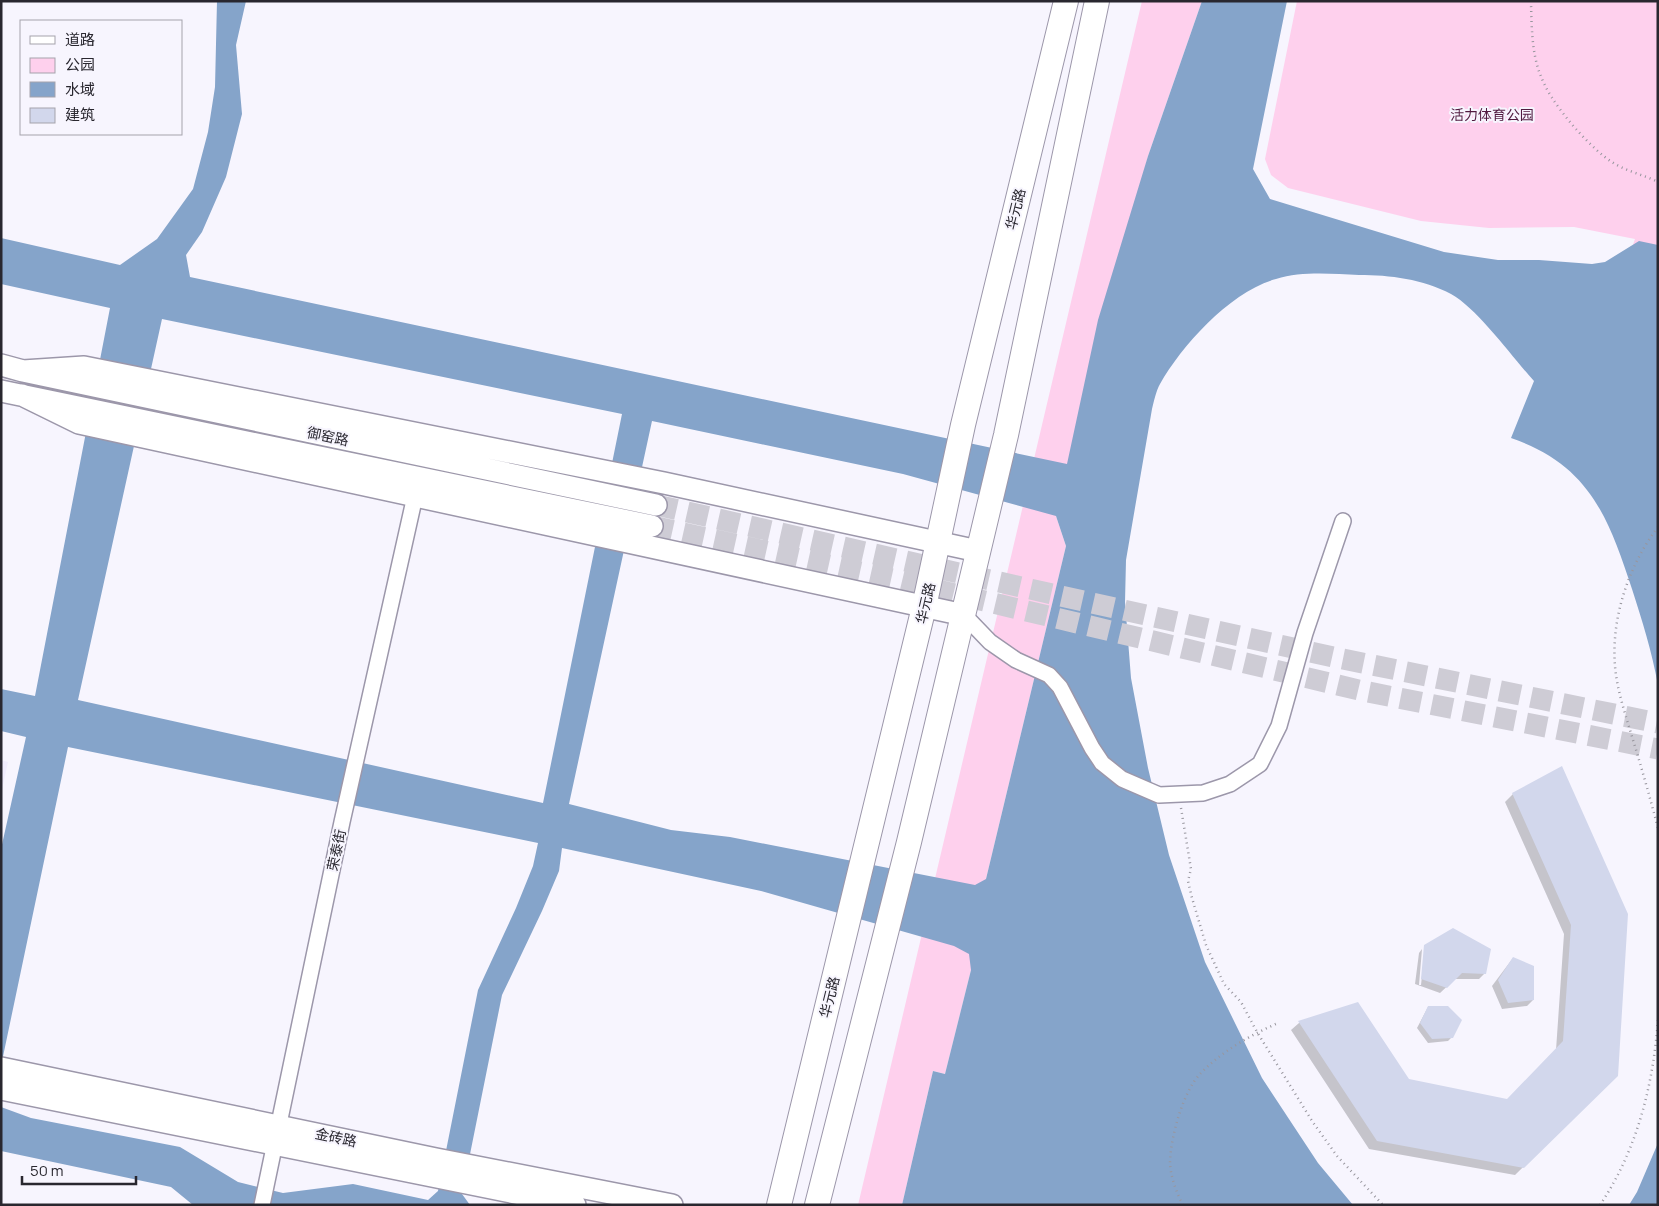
<svg xmlns="http://www.w3.org/2000/svg" width="1659" height="1206" viewBox="0 0 1659 1206" font-family="Manrope,'Noto Sans SC',sans-serif">
<style>
.built{fill:#f0ecfd}
.green{fill:#fed0ed}
.water{fill:#85a4ca;fill-rule:evenodd}
.shadow{fill:#0003}
.building{fill:#d2d7ec}
.lines{fill:none;stroke-linecap:round;stroke-linejoin:round}
.secondary-tunnel{stroke:#ceccd5;stroke-width:21;stroke-dasharray:21 11;stroke-linecap:butt}
.street-casing{stroke:#9c97aa;stroke-width:18}
.secondary-casing{stroke:#9c97aa;stroke-width:24}
.primary-casing{stroke:#9c97aa;stroke-width:26}
.path{stroke:#98969e;stroke-width:2.5;stroke-dasharray:1 4;stroke-linecap:butt}
.street{stroke:#fff;stroke-width:15}
.secondary{stroke:#fff;stroke-width:21}
.primary{stroke:#fff;stroke-width:24}
.path-bridge{stroke:#98969e;stroke-width:2.5;stroke-dasharray:1 4;stroke-linecap:butt}
.labels{text-anchor:middle;dominant-baseline:central;stroke-width:4;stroke-linejoin:round;paint-order:stroke}
.park-label{font-size:14px;fill:#511b41;stroke:#f7f5fe}
.street-label{font-size:14px;fill:#29272f;stroke:#f7f5fe}
</style>
<rect width="100%" height="100%" fill="#f7f5fe"/>
<path class="built" d="M1,760L8,762L1,794Z"/>
<path class="green" d="M1142,1H1202L1148,156L1056,516L1066,546L986,879L971,970L945,1074L933,1071L902,1205H858Z
M1297,1H1658V314L1624,270L1635,239L1574,227L1489,228L1421,221L1288,188L1271,175L1265,159Z"/>
<path class="water" d="M217,1H246L236,45L242,114L226,177L202,232L186,255L190,277L1067,464L1098,320L1148,156L1202,1H1287L1253,169L1270,199L1444,252L1498,260H1539L1592,264L1605,262L1639,241L1658,245V685C1652,652 1642,620 1632,589C1608,516 1589,465 1511,438L1534,381C1512,357 1478,309 1451,294C1423,279 1390,275 1359,275C1332,274 1302,271 1276,279C1231,291 1182,345 1160,384C1156,391 1154,401 1152,409L1126,560L1125,602L1131,678L1148,768L1169,855L1205,962L1262,1078L1318,1163L1353,1205H902L933,1071L945,1074L971,970L969,954L954,946L761,891L562,848L559,871L542,911L502,995L462,1194L470,1205H193L171,1187L1,1151V1107L31,1118L180,1147L238,1182L283,1193L353,1184L428,1200L438,1191L478,990L516,908L533,866L538,843L68,747L1,1066V849L26,737L1,731V689L35,696L110,308L1,284V238L120,265L157,239L193,189L208,132L215,87ZM162,319L622,414L543,803L78,700ZM652,421L903,474L1056,516L1066,546L986,879L975,885L730,837L671,830L569,804Z
M1658,1143V1205H1629L1637,1192Z"/>
<path class="shadow" d="M1562,768L1617,1075L1515,1175L1369,1149L1291,1030L1299,1023L1357,1004L1408,1080L1507,1100L1556,1050L1564,934L1505,802L1513,794Z
M1425,947L1485,973L1479,979H1455L1440,993L1415,984L1419,953L1422,949L1419,985H1421Z
M1513,958L1533,1000L1527,1006L1502,1009L1492,986Z
M1428,1007L1452,1037L1448,1041L1428,1043L1417,1028Z"/>
<path class="building" d="M1562,766L1628,914L1618,1076L1524,1168L1377,1141L1298,1021L1358,1002L1409,1079L1507,1099L1563,1041L1571,925L1512,793Z
M1453,928L1491,949L1486,974L1462,973L1447,988L1421,979L1424,945Z
M1513,957L1534,966V1000L1508,1003L1498,980Z
M1428,1006H1448L1462,1020L1453,1038L1432,1039L1420,1023Z"/>
<g class="lines">
<path class="secondary-tunnel" d="M656,505L1333,657L1658,723
M652,526L892,579L1363,691L1658,749"/>
<g class="street-casing">
<path id="street" d="M964,615L990,642L1016,660L1049,675L1060,687L1092,748L1102,763L1122,779L1159,795L1203,793L1230,784L1260,764L1279,726L1305,633L1343,521
M262,1205L342,822L415,496"/>
</g>
<g class="secondary-casing">
<path id="secondary" d="M1,365L23,371L656,505
M23,371L84,367L664,483L978,551
M1,391L652,526
M22,395L79,423L964,615
M1,1068L436,1159L672,1205
M1,1089L575,1205"/>
</g>
<g class="primary-casing">
<path id="primary" d="M779,1205L924,607L963,425L1066,1
M817,1205L909,842L1006,435L1097,1"/>
</g>
<path class="path" d="M1531,1C1532,61 1535,81 1575,128C1587,141 1600,155 1615,164C1629,172 1644,175 1658,182
M1658,527C1629,565 1611,617 1615,666C1617,691 1626,716 1633,740C1642,769 1650,798 1658,828
M1181,808L1191,869L1188,881L1192,898L1206,945L1224,984L1241,1002L1257,1032L1312,1121L1337,1156L1383,1205
M1600,1205C1637,1150 1653,1086 1658,1020"/>
<use href="#street" class="street"/>
<use href="#secondary" class="secondary"/>
<use href="#primary" class="primary"/>
<path class="path-bridge" d="M1183,1205C1176,1192 1170,1175 1170,1161C1171,1136 1183,1092 1200,1074C1222,1051 1249,1036 1278,1023"/>
</g>
<g class="labels">
<g class="park-label">
<text x="1492" y="114">活力体育公园</text>
</g>
<g class="street-label">
<text transform="translate(1015 209) rotate(-76)">华元路</text>
<text transform="translate(328 436) rotate(12)">御窑路</text>
<text transform="translate(925 603) rotate(-77)">华元路</text>
<text transform="translate(336 850) rotate(-78)">荣泰街</text>
<text transform="translate(829 997) rotate(-76)">华元路</text>
<text transform="translate(336 1137) rotate(12)">金砖路</text>
</g>
</g>
<rect width="1659" height="1206" fill="none" stroke="#29272f" stroke-width="5"/>
<rect x="20" y="20" width="162" height="115" fill="#f7f5fe" stroke="#a5a3ab"/>
<rect x="30" y="36" width="25" height="8" fill="#ffffff" stroke="#a5a3ab"/>
<text x="65" y="45" font-size="15" fill="#29272f">道路</text>
<rect x="30" y="58" width="25" height="15" fill="#fed0ed" stroke="#a5a3ab"/>
<text x="65" y="70" font-size="15" fill="#29272f">公园</text>
<rect x="30" y="82" width="25" height="15" fill="#85a4ca" stroke="#a5a3ab"/>
<text x="65" y="95" font-size="15" fill="#29272f">水域</text>
<rect x="30" y="108" width="25" height="15" fill="#d2d7ec" stroke="#a5a3ab"/>
<text x="65" y="120" font-size="15" fill="#29272f">建筑</text>
<path d="M22 1176v8h114v-8" fill="none" stroke="#29272f" stroke-width="2.5"/>
<text x="30" y="1176" font-size="15" fill="#29272f" stroke="#f7f5fe" stroke-width="4" paint-order="stroke">50 m</text>
</svg>
